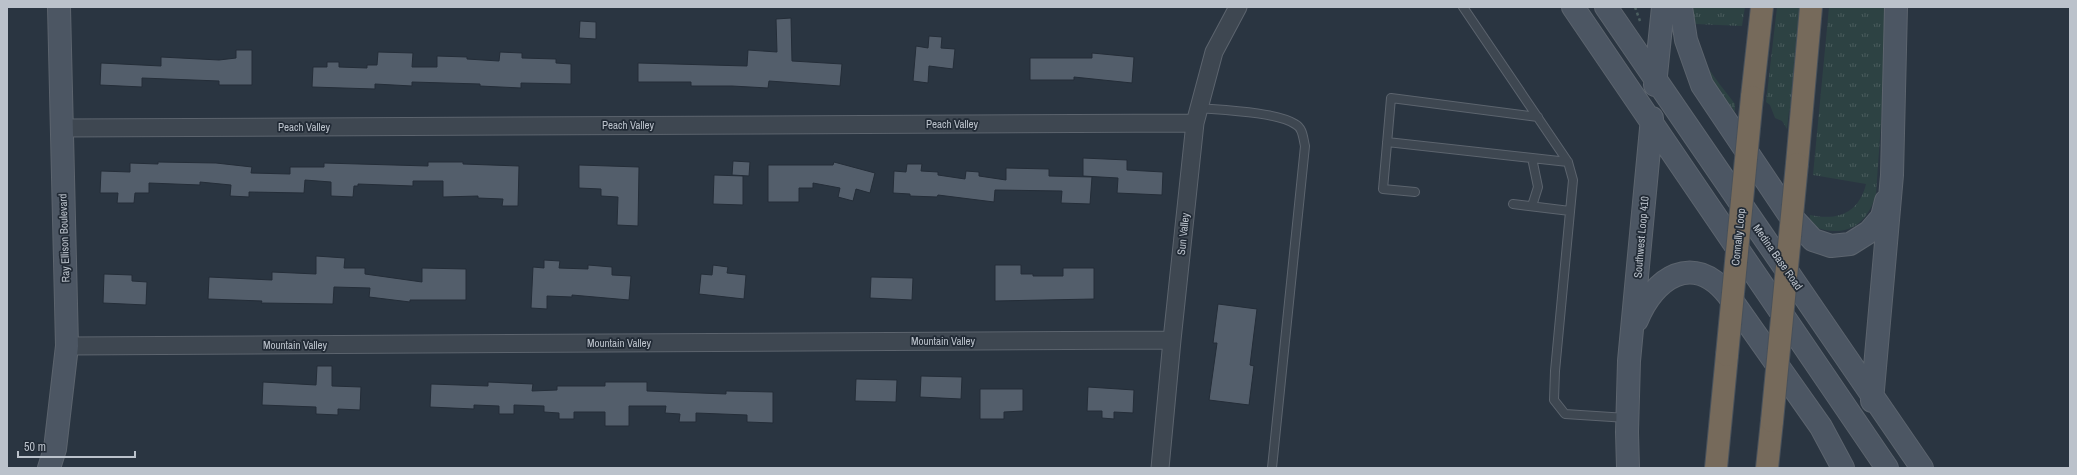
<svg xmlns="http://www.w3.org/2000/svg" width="2077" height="475" viewBox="0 0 2077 475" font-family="'Archivo Narrow',sans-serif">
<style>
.grass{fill:url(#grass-tufts)}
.building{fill:#535e6b;stroke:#242d38}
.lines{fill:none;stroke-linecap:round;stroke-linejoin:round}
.lane-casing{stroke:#5c646e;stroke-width:10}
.street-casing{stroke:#5c646e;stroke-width:19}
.secondary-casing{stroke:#5c646e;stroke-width:24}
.highway-casing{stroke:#48515b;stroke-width:24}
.path{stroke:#4c5f60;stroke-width:2.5;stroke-dasharray:3 3;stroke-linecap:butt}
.lane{stroke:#3e4751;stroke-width:8}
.street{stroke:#3e4751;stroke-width:17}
.secondary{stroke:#4c5663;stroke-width:22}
.highway{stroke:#766a5b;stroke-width:22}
.highway-bridge-casing{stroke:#48515b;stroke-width:24;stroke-linecap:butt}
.highway-bridge{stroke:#766a5b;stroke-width:22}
.labels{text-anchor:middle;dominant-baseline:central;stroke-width:3.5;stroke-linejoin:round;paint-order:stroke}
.street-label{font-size:11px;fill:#bbc2cb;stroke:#222b36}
</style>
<defs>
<pattern id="grass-tufts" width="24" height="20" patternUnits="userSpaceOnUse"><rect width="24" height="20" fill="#2d4243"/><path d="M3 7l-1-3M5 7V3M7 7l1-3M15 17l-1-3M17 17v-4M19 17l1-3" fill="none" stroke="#4a5c5d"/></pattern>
</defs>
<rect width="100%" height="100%" fill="#2a3541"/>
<path class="grass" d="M1689,7H1745L1742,26L1695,24C1695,58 1715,77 1735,104V112C1711,79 1686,49 1689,7Z
M1777,7H1801L1791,109L1789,111L1787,129L1782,121L1775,118L1770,105L1766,102Z
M1829,7H1886V51L1876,194C1866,229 1842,239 1809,225L1810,215C1838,221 1859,213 1866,184L1813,175Z"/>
<path class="building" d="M791,18L792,61L842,64L840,86L769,81L768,88L732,86H691V82H638V63L747,66L748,50L777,52L776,19Z
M580,21L596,22V39L579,38Z
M929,36L942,37L941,48L955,49L953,69L929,66L928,83L913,81L916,46L928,48Z
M236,50H252V85H219V81L142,78V87L100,85L101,63L161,66V57L219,60L236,58Z
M378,52L413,53L412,67H437V56L467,57V59L499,61L500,52L522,53V58L556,59V63L571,64V84L521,83V88L480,86V84L412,82V86L375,84V89L312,87L313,67H327V62H339V67L367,68V65H377Z
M1092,53L1134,57L1132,83L1074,77V80H1030V58H1092Z
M1083,158L1127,160V170L1163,172L1162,195L1117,193L1118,178L1083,176Z
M733,161L750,162L749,176L732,175Z
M158,162L216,163L252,167L251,173L290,174V167H324V163L428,166V162H463V164L519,166L518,206H502L503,199L478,198V196L443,197V181H413V186L358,184V186H354L353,197L331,196V182L305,180L304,193L249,192V197L230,196L231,185L200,182V185L149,183V193H135L134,203H117L118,193H100L101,171L130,172V163L158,164Z
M834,162L875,173L870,193L856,189L853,201L838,197L840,188L813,183V188H799V202H768V165H833Z
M907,164H922L921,171L938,172V175L965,179L966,171L979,172V176L1006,180V168L1049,169V176L1092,177L1090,204L1061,203L1062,191L995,190L994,202L938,195L937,197L910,196V194L893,193L894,171L906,172Z
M579,165L639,167L638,226L617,225L618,197L601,196V189L579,188Z
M714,175L743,176V205L713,204Z
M316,256L345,258L344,268H365V274L422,282V268L466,269V300H410V302L369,297L370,288L334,287L333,304L261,303L262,301L208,299L209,277L272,280V272L316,274Z
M544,260L560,261L559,268L588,269V265L612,267V275L631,276L629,300L572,295V297L547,296V309L531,308L533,267L544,268Z
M713,265L728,267L727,273L746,275L744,299L699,294L701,274L712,275Z
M995,265H1021V274H1033V276H1063V268H1094V299L995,301Z
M104,274L132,275V281L147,282L146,305L103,303Z
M871,277L913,278L912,300L870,298Z
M1218,304L1257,309L1250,365L1254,366L1249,405L1209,400L1217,343H1213Z
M317,366H332V386L361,387L360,410L338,409V415L316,414V407L262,405L263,382L316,385Z
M921,376L962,377L961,399L920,397Z
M856,379L897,380L896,402L855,401Z
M488,382L533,384L532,391L557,390V386H605V382H647V391L726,394V391L773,392V423L747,422V415L696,413V422H679L680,414L665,413L666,406H629V426H605V412H574V419H559V413L544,412V406L514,405V414H499V406L474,405V409L430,407L431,384L488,386Z
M1088,387L1134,390L1133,413L1114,412V419L1102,418V411H1087Z
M980,389H1023V411L1004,412V419H980Z"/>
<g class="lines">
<g class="lane-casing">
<path id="lane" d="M1463,7L1568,162L1573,180L1555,371L1554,400L1565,414L1627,418
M1199,108C1222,110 1277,112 1295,124C1303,128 1303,138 1305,146L1272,468
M1387,142L1568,162
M1532,158L1538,187L1532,206
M1415,192L1383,189L1391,98L1538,117
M1513,204L1570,211"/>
</g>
<g class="street-casing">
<path id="street" d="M61,128L1195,123
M67,346L1172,340
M1160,468L1172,340L1195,123L1214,52L1238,7"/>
</g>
<g class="secondary-casing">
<path id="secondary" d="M1573,7L1887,468
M1606,7L1922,468
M1681,7L1686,40L1702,85L1788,213L1813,240L1831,246L1850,244L1869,232L1882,217L1886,201
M1655,85L1663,7
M1637,320C1654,278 1693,251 1728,295L1821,427L1843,468
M1872,401L1892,175L1896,7
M49,468L55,449L67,346L59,7
M1628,468L1627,432L1629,361L1652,118"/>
</g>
<g class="highway-casing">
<path id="highway" d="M1752,97L1762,7
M1797,164L1811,7
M1716,468L1727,355
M1767,468L1772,421"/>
</g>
<path class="path" d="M1635,7L1640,21"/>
<use href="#lane" class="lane"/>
<use href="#street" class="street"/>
<use href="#secondary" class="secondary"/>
<use href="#highway" class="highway"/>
<g class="highway-bridge-casing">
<path id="highway-bridge" d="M1727,355L1752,97
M1772,421L1797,164"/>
</g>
<use href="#highway-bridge" class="highway-bridge"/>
</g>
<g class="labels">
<g class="street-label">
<text x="952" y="124">Peach Valley</text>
<text x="628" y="125">Peach Valley</text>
<text x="304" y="127">Peach Valley</text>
<text transform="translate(1183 234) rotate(-84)">Sun Valley</text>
<text transform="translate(1641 237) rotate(-85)">Southwest Loop 410</text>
<text transform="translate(1738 237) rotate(-84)">Connally Loop</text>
<text transform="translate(64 238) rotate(-92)">Ray Ellison Boulevard</text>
<text transform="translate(1778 257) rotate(55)">Medina Base Road</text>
<text x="943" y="341">Mountain Valley</text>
<text x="619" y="343">Mountain Valley</text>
<text x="295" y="345">Mountain Valley</text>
</g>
</g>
<rect width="2077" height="475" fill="none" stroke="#bbc2cb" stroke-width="16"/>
<path d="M18 451v6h117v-6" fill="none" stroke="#bbc2cb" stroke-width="2"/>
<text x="24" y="451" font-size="12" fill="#bbc2cb" stroke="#222b36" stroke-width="3" paint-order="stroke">50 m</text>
</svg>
